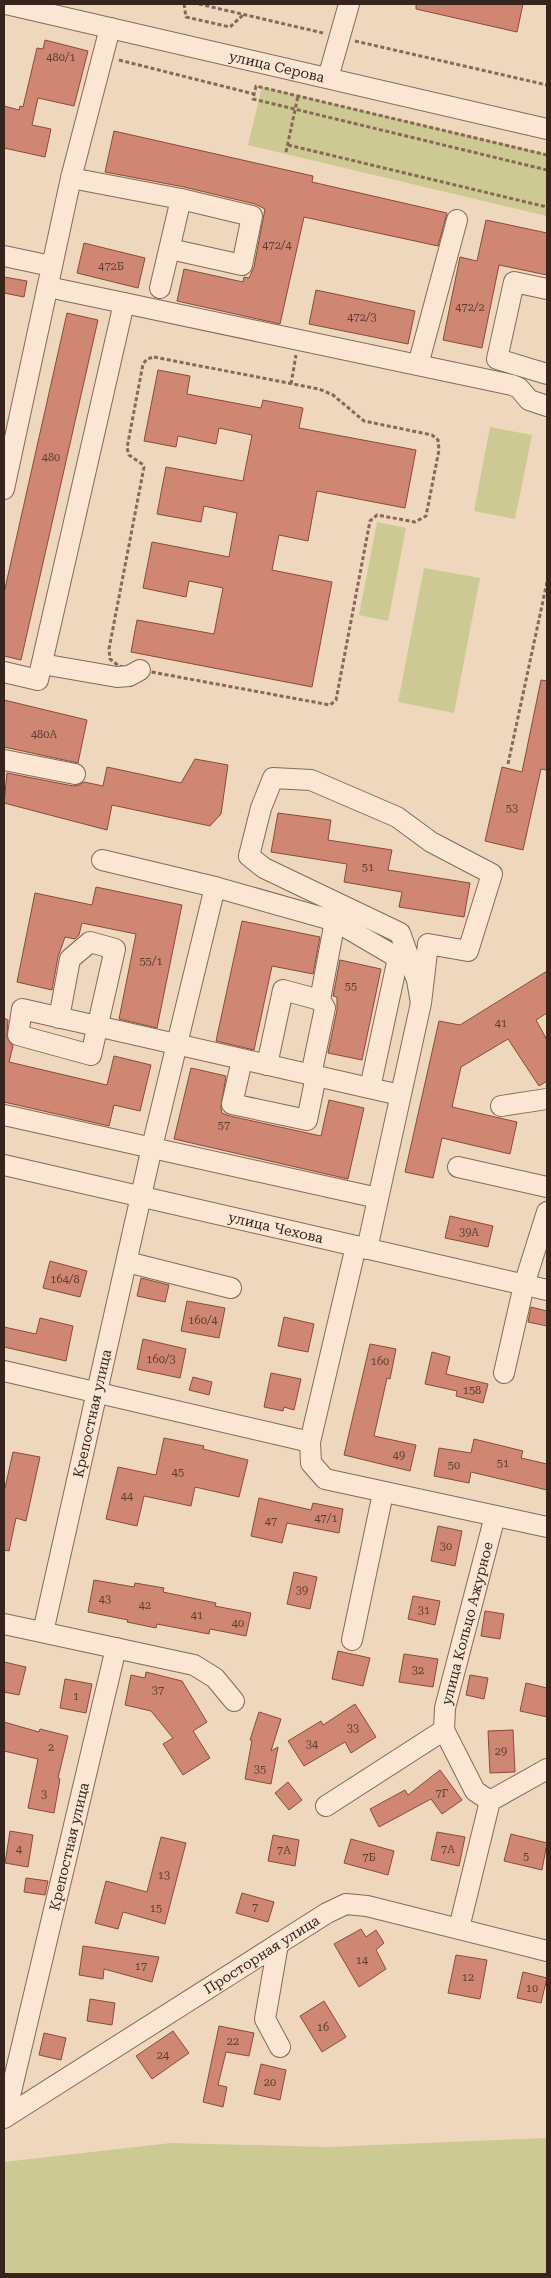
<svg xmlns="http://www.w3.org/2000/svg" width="551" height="2278" viewBox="0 0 551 2278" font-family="'Roboto Serif',serif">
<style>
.green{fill:#cdc992}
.building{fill:#cf8773;stroke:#884b3b}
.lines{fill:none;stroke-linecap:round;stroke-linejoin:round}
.minor-casing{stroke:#886756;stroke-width:22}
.path{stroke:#886756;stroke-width:3;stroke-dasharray:4 2.5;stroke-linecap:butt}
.minor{stroke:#fae6d2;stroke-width:20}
.labels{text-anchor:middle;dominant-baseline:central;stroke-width:4;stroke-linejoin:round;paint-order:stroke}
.number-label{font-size:11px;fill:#5d3d32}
.street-label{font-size:14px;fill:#37241c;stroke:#f6e3ce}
</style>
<rect width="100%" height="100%" fill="#efd7be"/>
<path class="green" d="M262,87L547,154V216L248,145Z
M490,427L532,435L515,519L474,511Z
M377,522L406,528L388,621L359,615Z
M424,568L480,578L454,713L398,702Z
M547,2138V2274H4V2162L171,2143L328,2147Z"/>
<path class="building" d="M416,4H523L517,32L416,9Z
M45,40L88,51L74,106L38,98L32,125L51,129L45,157L4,148V106L19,110L20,106L23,107L37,48L43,49Z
M114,131L313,176L312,182L447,213L438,246L304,217L280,324L177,301L184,269L243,282L244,277L249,278L254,267L265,209L255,204L184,187L105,172Z
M486,220L547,233V275L499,265L482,348L443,340L460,257L477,261Z
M84,243L145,258L138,288L77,273Z
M4,277L27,281L24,297L4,293Z
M316,290L415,311L408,344L309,324Z
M67,313L98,320L21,660L4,656V593Z
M158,370L190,376L187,394L261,408L263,400L303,408L299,428L416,450L405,508L317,491L308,541L279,535L272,570L332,582L312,687L131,652L137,620L214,634L223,588L189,581L186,597L143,588L152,542L229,557L237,513L204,506L201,522L157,514L166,467L243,481L252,435L219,428L216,444L178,436L176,447L144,441Z
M541,680L547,681V770L541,769L523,850L485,841L502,767L522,772Z
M4,700L87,720L78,763L4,747Z
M195,759L228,765L221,814L210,826L112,805L107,830L4,803L7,773L73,786L79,785L84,782L103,786L107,767L181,783Z
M278,813L331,820L328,840L392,850L388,870L470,883L464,917L399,907L402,892L344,882L347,864L271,852Z
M96,887L182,905L157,1028L119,1019L136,934L82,923L79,935L75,939L65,937L58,957L52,990L17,982L35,893L92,905Z
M242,921L320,937L313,974L272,966L254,1050L216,1041Z
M340,960L381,969L362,1060L328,1053L337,1010V997L333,996Z
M547,971V1013L536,1020L547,1040V1081L539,1086L508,1039L461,1067L452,1107L517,1122L510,1154L442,1138L433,1178L405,1172L439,1021L460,1025Z
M4,1018L8,1020L7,1038L13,1046L9,1062L107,1085L114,1056L151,1065L140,1111L114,1105L109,1126L4,1102Z
M191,1068L226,1076L221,1107L222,1113L230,1116L321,1136L329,1100L364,1108L348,1179L174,1139Z
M450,1216L493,1226L488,1247L445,1238Z
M50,1261L87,1271L80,1297L43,1288Z
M141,1278L169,1285L165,1302L137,1296Z
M187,1301L225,1308L219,1338L181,1331Z
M531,1307L547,1311V1326L528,1322Z
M284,1317L314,1324L308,1352L278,1346Z
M40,1318L73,1326L66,1361L4,1347V1327L36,1334Z
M143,1339L186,1349L180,1378L137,1369Z
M370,1344L396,1349L390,1379L387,1378L374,1436L416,1445L410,1471L344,1455Z
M432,1352L450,1357L446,1374L488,1384L483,1403L456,1396L457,1391L425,1384Z
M271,1373L301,1379L294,1410L284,1407L283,1411L264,1407Z
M193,1377L212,1382L209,1395L189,1390Z
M164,1438L204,1446L203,1449L248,1460L239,1497L195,1487L191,1506L144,1496L137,1526L106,1519L118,1467L156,1475Z
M474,1439L523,1451L521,1458L547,1464V1490L471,1472L469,1483L434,1476L439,1448L471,1453Z
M13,1452L40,1457L26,1521L16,1518L9,1551L4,1550V1488H5Z
M259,1498L311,1510L313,1503L343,1509L339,1533L287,1523L282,1543L251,1536Z
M438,1526L462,1531L455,1566L431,1561Z
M294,1572L317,1577L310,1609L287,1604Z
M94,1580L134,1587L135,1583L164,1588L163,1592L216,1603L215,1606L251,1613L246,1636L210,1629L209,1634L157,1624L156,1628L127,1622L128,1620L88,1612Z
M413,1596L440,1601L435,1625L408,1619Z
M485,1611L504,1614L500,1639L481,1636Z
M338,1651L370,1658L363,1686L332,1679Z
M404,1654L438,1659L433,1687L399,1682Z
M4,1662L26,1667L19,1695L4,1692Z
M146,1672L182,1681L207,1722L193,1731L210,1758L183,1775L163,1744L173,1738L151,1711L125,1705L131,1675L145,1678Z
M470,1675L488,1678L484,1699L466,1695Z
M65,1679L92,1684L86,1713L60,1708Z
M526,1683L547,1688V1717L520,1711Z
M355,1704L376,1737L351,1753L345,1742L304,1766L288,1741L321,1721L323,1725Z
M259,1712L281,1719L271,1751L278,1747L271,1784L245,1779L252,1740H250Z
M4,1722L39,1732L40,1729L68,1736L58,1778L60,1779L54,1813L28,1808L38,1759L4,1751Z
M513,1730L515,1772L490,1773L488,1731Z
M440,1770L462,1800L442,1814L431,1799L379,1827L370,1809L405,1790L408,1795Z
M288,1782L302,1800L289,1810L275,1793Z
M10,1831L33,1835L28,1867L5,1863Z
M437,1832L465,1837L459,1866L431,1860Z
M511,1834L547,1843L542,1870L504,1861Z
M273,1835L299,1840L295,1866L268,1861Z
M161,1837L186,1843L165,1924L123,1912L118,1929L95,1923L106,1881L147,1892Z
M351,1839L394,1851L388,1875L344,1863Z
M26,1878L48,1881L45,1895L24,1892Z
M242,1893L274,1902L268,1922L236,1913Z
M361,1929L366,1937L376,1930L384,1943L376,1950L386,1969L359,1987L334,1944Z
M83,1946L159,1957L152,1982L104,1969L103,1979L79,1975Z
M456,1955L487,1960L480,1999L448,1993Z
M523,1972L547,1978L541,2003L517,1998Z
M90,1999L115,2003L112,2025L87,2021Z
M324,2001L346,2037L322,2052L300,2016Z
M219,2026L254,2033L249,2056L226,2052L218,2085L227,2087L223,2107L203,2102Z
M173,2031L189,2053L152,2079L136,2056Z
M44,2033L66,2038L61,2060L39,2055Z
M261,2064L286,2070L280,2100L254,2094Z"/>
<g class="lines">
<g class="minor-casing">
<g id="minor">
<path id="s1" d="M6,4L547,129"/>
<path d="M328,78L349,4"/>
<path d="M71,178L181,199L252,216L242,265L170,249"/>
<path d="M4,256L51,266"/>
<path d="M160,288L181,199"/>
<path d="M547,289L514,282L497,359L547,374"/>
<path d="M124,303L512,385L519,388L529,400L547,406"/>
<path d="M418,365L457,220"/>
<path d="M4,489L71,178L110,28"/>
<path d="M42,664L117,677L129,676L140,670"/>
<path d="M4,672L38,680L124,303L48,287"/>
<path d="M4,760L75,774"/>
<path d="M102,860L215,887L335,921L398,958L370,1088"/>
<path d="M59,1018L70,959L90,942L115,949L91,1055L18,1035L22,1009C148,1038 274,1067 400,1095"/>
<path d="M242,1060L232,1104L307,1120L316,1076"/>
<path d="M267,1065L283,990L320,1000"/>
<path d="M311,1075L325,1008L320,1000L335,921"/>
<path d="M501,1106L547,1099"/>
<path d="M4,1115L378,1198"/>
<path id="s2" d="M4,1165L547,1290"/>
<path d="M458,1167L547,1187"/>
<path d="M367,1249L421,1003L417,980L400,933L264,868L249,856L261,808L273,778L311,780L397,817L431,842L492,874L468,951L428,944L421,1003"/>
<path d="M127,1262L231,1288"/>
<path d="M4,1371L310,1442L356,1246"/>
<path d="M504,1373L524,1285L547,1212"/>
<path d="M310,1442L311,1463L325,1479L547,1527"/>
<path d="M4,1624L194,1665L215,1678L234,1701"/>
<path id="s3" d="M43,1632L152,1147L215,887"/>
<path d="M352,1640L383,1493"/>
<path id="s4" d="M490,1801L475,1791L444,1730L445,1708L495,1516"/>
<path d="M326,1806L444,1730"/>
<path d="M459,1928L490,1801L547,1769"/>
<path d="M278,1944L265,2019L280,2047"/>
<path id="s5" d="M5,2117L116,1648"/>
<path id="s6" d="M4,2118L327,1913L346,1904L367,1906L547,1951"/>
</g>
</g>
<path class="path" d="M184,4L186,17L230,27L243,15
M199,4L323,33
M355,41L547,85
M119,60L254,94
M288,145L547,207
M286,152L298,96
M547,155L256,86L253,99L547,170
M154,357L319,389L333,395L364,421L432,435L438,440L439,450L426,516L415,522L377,515L370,521L336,700L330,705L119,666L110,659L109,649L144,467L142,464L129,455L127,448L143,364L147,359Z
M291,384L296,355
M508,764L547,582"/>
<use href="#minor" class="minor"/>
</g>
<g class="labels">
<g class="number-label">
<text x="61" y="57">480/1</text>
<text x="277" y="245">472/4</text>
<text x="111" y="266">472Б</text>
<text x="470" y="307">472/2</text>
<text x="362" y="317">472/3</text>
<text x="51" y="457">480</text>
<text x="44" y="734">480А</text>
<text x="512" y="808">53</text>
<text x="368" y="867">51</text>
<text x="151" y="961">55/1</text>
<text x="351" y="986">55</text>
<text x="501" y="1023">41</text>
<text x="224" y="1125">57</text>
<text x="469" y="1232">39А</text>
<text x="65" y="1279">164/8</text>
<text x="203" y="1320">160/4</text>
<text x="161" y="1359">160/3</text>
<text x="380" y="1361">160</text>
<text x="472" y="1390">158</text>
<text x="399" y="1455">49</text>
<text x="503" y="1463">51</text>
<text x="454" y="1465">50</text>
<text x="178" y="1472">45</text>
<text x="127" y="1496">44</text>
<text x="326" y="1518">47/1</text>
<text x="271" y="1521">47</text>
<text x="446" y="1546">30</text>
<text x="302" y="1590">39</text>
<text x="105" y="1599">43</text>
<text x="145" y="1605">42</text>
<text x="424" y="1610">31</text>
<text x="197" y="1615">41</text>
<text x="238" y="1623">40</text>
<text x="418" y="1670">32</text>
<text x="158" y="1690">37</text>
<text x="76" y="1696">1</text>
<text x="353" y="1728">33</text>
<text x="312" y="1744">34</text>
<text x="51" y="1747">2</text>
<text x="501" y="1751">29</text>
<text x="260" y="1769">35</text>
<text x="442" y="1793">7Г</text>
<text x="44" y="1794">3</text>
<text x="19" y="1849">4</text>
<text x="448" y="1849">7А</text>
<text x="284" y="1850">7А</text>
<text x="526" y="1856">5</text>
<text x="369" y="1857">7Б</text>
<text x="164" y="1875">13</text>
<text x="255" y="1907">7</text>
<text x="156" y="1908">15</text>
<text x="362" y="1960">14</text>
<text x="141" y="1966">17</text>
<text x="468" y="1977">12</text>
<text x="532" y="1988">10</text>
<text x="323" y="2027">16</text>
<text x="233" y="2041">22</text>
<text x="163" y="2055">24</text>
<text x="270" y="2082">20</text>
</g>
<g class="street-label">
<text stroke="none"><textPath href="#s1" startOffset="278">улица Серова</textPath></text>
<text stroke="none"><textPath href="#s2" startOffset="279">улица Чехова</textPath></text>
<text stroke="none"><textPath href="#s3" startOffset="224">Крепостная улица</textPath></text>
<text stroke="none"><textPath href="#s4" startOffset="196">улица Кольцо Ажурное</textPath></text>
<text stroke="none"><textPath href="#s5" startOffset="278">Крепостная улица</textPath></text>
<text stroke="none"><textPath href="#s6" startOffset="305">Просторная улица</textPath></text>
</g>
</g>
<rect width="551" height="2278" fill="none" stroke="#37241c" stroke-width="10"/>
</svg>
